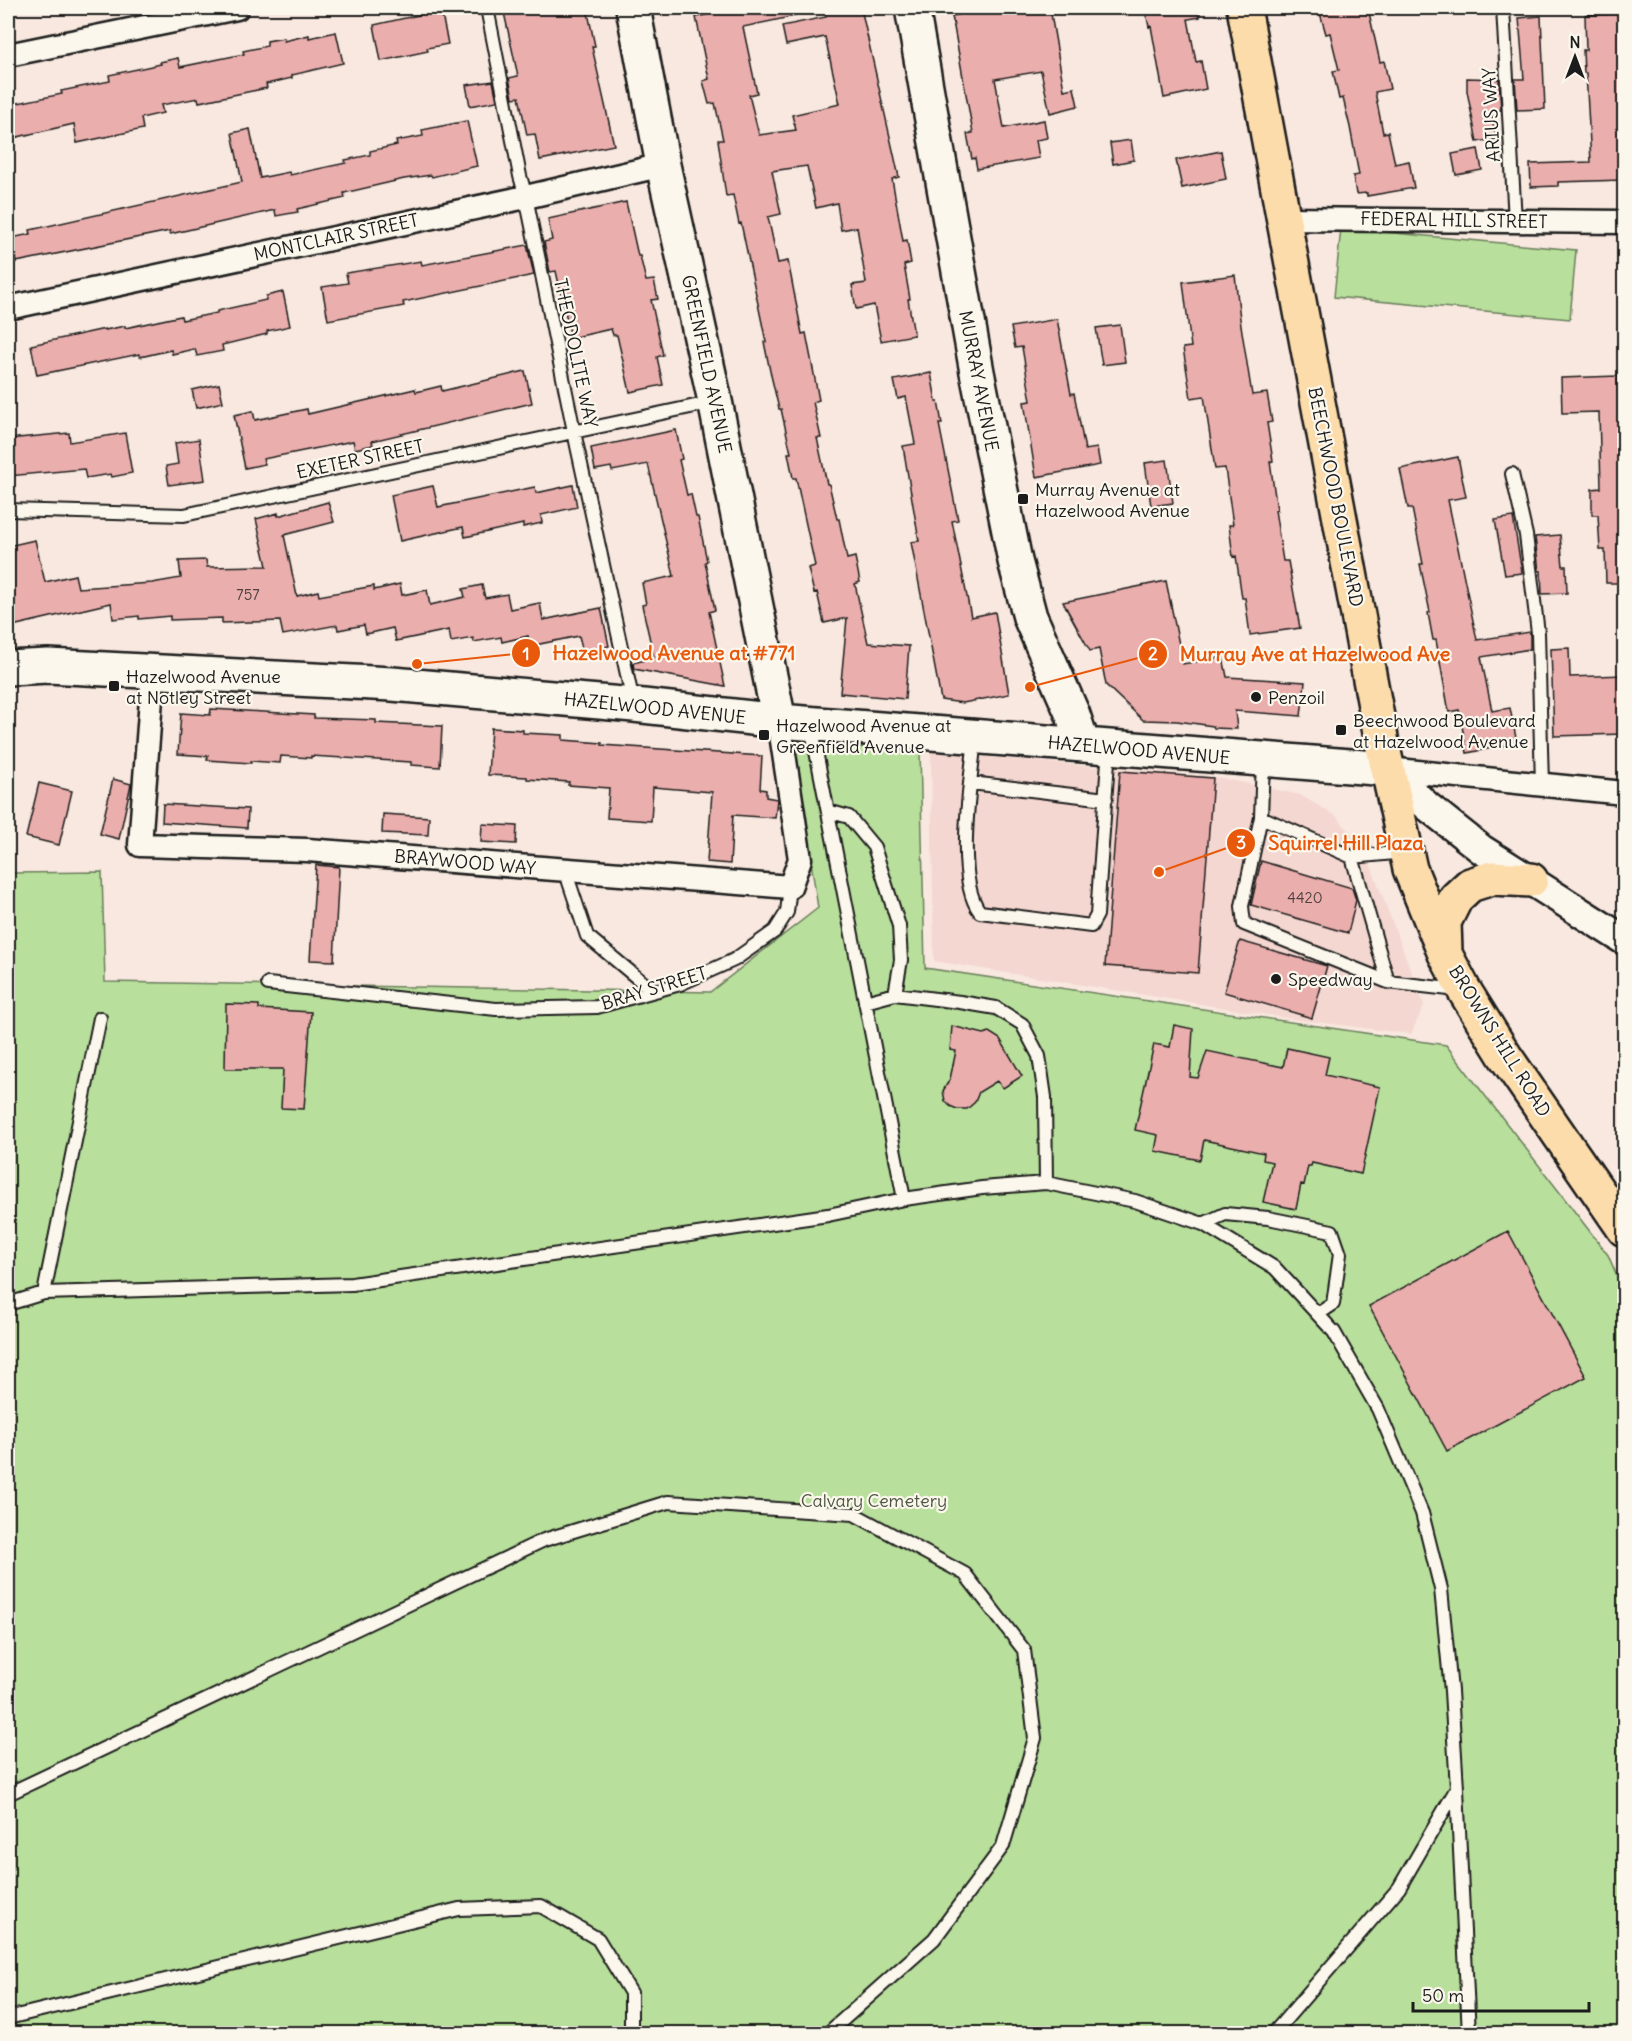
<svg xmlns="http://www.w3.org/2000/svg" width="1632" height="2041" viewBox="0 0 1632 2041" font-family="Delius,sans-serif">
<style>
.built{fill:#f4d7d0}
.green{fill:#b8df9b;stroke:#6a7e5c;stroke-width:1.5}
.building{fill:#eaaead;stroke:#1c1c1c;stroke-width:1.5}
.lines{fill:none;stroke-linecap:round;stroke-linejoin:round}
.service-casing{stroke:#1c1c1c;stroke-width:16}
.minor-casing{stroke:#1c1c1c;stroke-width:27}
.tertiary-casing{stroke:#1c1c1c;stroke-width:33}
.secondary-casing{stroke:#1c1c1c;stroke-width:38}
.primary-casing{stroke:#1c1c1c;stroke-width:38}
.service{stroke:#fbf7ec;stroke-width:12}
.minor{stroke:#fbf7ec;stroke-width:22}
.tertiary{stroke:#fbf7ec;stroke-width:28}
.secondary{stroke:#fbf7ec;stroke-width:33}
.primary{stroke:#fddcac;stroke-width:33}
.poi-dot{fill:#1c1c1c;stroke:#fbf7ec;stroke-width:2}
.labels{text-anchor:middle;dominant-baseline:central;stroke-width:4.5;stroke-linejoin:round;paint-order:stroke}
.number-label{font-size:15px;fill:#504040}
.street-label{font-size:18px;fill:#1c1c1c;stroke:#fbf7ec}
.poi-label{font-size:18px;fill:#1c1c1c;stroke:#fbf7ec;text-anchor:start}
.park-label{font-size:18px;fill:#4b5642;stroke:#fbf7ec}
.leader{fill:none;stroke:#e8590c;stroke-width:2}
.callout-dot{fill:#e8590c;stroke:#fbf7ec;stroke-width:2}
.mark-label{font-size:18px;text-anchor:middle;font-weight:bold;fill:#fff}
.callout-label{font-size:20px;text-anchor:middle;font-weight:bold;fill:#e8590c;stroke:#fbf7ec;stroke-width:4.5;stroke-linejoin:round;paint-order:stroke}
</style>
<rect width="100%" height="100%" fill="#f8e8df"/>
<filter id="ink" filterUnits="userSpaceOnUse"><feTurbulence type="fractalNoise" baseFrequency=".0167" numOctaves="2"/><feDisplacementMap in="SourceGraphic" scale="12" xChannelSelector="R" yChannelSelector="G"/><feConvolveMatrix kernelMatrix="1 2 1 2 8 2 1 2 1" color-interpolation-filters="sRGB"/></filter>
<g filter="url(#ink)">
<path class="built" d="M931,752L1221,778L1300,795L1336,816L1364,848L1424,1005L1411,1034L1293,1019L934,961Z"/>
<path class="green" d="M1341,228L1576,250L1570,319L1334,297Z
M793,743L920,751L925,968L1446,1045L1608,1255L1624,1292V2033H8V788L11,873L102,872L105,982L710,992L818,908Z"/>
<path class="building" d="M503,8H587L595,46L592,47L614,145L540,160L535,134L527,135L519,97L513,98L509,78L518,76Z
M740,8H794L795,16L743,27L757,93L749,95L759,135L796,130L792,115L840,104L825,37L786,45L782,26L826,17L824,8H861L899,177L892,179L903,241L907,240L911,263L904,265L910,299H908L914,335L881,341L874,305L856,309L852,285L866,283L857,227L841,230L837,203L816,208L807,166L772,171L781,214L768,217L778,263L788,261L802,334L806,333L819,400L813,402L821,438H817L827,484H829L837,519H839L847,559L855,557L860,582L855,584L868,643L909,646L905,699L840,693L847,618L824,623L817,592L814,593L808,568L815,566L796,478H793L788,453H791L781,409H779L770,371L764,342H766L741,223L739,224L733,195L726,196L718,140H723L715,103L709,104L703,81L709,79L696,17Z
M962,8H1050L1064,90L1074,88L1078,106L1050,113L1041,71L995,79L1004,128L1044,120L1047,138L1036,140L1039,158L977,169L975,158L972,159L967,134L973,133L952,16L963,14Z
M1145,8H1200V17L1188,19L1196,62L1201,61L1206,89L1164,98L1151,26L1149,27Z
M1344,8H1368L1380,62L1384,61L1390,89L1375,92L1383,133L1388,132L1395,164L1409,161L1414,188L1367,196V193L1356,194L1353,176L1359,175L1350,127L1343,98L1339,99L1333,71L1339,70L1330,33L1326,34L1320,13Z
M441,10L448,44L427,48L428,51L381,61L374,25Z
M1624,14V180L1558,182V186L1531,187L1530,164L1591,162L1586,73H1584L1583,50H1586L1585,15Z
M1541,16L1545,109L1517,110L1515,79H1524L1519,18Z
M336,32L343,63L292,75V78L266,84L267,88L199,102L198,98L161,105L163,113L141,118L143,129L77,143L74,124L13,138L8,105L62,94L61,91L110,81L109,75L161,64L160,62L178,58L180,67L244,54L243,51L267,46V41L284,38V41L309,35V38Z
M1467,78L1499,79L1501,110L1491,111L1496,139L1477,142L1467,91Z
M493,81L497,101L470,106L466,85Z
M467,121L477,166L432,177L431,175L404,179L344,193L345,198L297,209L298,212L276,216L275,210L170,234V231L16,262L11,238L31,234L30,230L242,182L232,133L250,129L260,178L289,172L290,175L346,163L345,160L370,155V151L397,145L396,141L423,136L422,130Z
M1131,140L1134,160L1113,164L1110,143Z
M1478,149L1482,170L1456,175L1452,154Z
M1221,151L1226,179L1182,188L1176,160Z
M626,202L638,256H640L646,281L654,280L658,299L651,300L663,355L657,357L663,385L630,392L617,335H613L611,329L571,338L556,271L550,272L544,242L552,240L548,219Z
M527,245L534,275L403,302L404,306L328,320L322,287L348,283L346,273L421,261L422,265Z
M1235,275L1240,319L1252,395L1267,393L1272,422L1267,423L1273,461L1270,462L1277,510H1275L1283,561H1288L1300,628L1250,635L1245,598H1242L1236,556L1233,557L1229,525H1233L1225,468L1215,469L1204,396L1191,398L1183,348L1191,347L1183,282Z
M283,292L290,326L267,331V334L222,345L223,351L197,356L195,349L172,354L171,350L140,357L139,354L37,375L31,345L105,329V330L125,326V328L181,316L182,320L217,313V311L266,300V296Z
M1057,319L1071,394L1074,393L1085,450L1097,448L1100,465L1036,477L1024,402L1031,401L1022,347L1015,348L1011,327Z
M1120,325L1125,362L1102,365L1096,328Z
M525,371L532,403L372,441L373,445L355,449L353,441L263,459L265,464L245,468L234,415L253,411L255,420L307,409L308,414L415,389L416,392L441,386L442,391Z
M931,373L936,401H938L942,424H939L958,520L952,521L971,617L995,612L1009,694L963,703L941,700L911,542L919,541L903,446L915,444L906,397L898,399L894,380Z
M1618,376L1620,441H1624V583H1606L1605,550H1600L1598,515H1592V489L1601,488L1599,412L1562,413L1561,378Z
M219,384L223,402L196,408L192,390Z
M676,430L682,459L679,460L687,495L691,494L696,517H698L707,561L705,562L715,610L709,612L725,686L634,669L633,663L654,658L642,605L646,604L642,583L674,576L648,464L612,471L611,467L595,470L591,448Z
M69,433L70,442L125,433L132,473L112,477L111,474L86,478L84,469L8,476V439Z
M199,439L205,480L169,485L166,466L178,464L175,443Z
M1458,457L1466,497L1448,500L1477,640L1530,632V649L1481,657L1492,711L1510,708L1517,743L1467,753L1459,710L1449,712L1436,640H1433L1428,613L1430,612L1420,564H1423L1412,508H1408L1400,469Z
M1167,460L1173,503L1151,506L1145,463Z
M573,485L577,507L541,515L542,523L523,527V524L465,537L463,527L400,541L391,495L433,486L438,507L535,487L536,493Z
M328,502L334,522L284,535L297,596L318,591L319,596L374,586V590L400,584L402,595L427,590L430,605L465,597L463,589L482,585L485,598L507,594L510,609L540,603L543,620L601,608L609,646L583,652L579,636L530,646L528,636L502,642L501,637L474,642L473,638L451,642L449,630L396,641L393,628L366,634L364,625L338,630L337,625L283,635L280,621L222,623V618L170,620V616L139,619V616L113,619L111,603L8,627V546L35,540L45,582L75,575L78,588L152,583L181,578L179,561L206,560L207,567L267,566L256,519L278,513V516Z
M1513,517L1522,573L1505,575L1495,520Z
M1560,535L1563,566H1566L1567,593L1542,594L1541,571H1539L1535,537Z
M1166,581L1183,664L1223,657L1227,677L1305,682L1301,716L1235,711L1237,729L1214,728L1213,726L1177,721L1143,720L1106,685L1099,649L1090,651L1063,602Z
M1569,648L1570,677L1624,675V734L1554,736L1551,649Z
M211,709L314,715V718L376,720V723L442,726L440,767L411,765V762L311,756V758L281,756L280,763L251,761V763L207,760L208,756L178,754L181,713L210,715Z
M491,728L523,730V733L563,735V740L602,743V745L762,756L760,789L766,790V797L777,799L775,818L733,815L730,864L707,862L712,792L653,787L651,821L607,818L609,788L568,785L569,782L527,779V777L488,775Z
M1120,771L1213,778L1198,973L1105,966Z
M113,779L131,784L119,839L100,834Z
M39,783L72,791L59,845L26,837Z
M163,804L248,809L247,828L162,822Z
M383,814L429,817L428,835L382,833Z
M482,824L517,826L516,844L481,842Z
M1261,861L1352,888L1356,900L1348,933L1251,905Z
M316,865L339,867L334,961L310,960Z
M1240,941L1327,966L1312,1018L1224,992Z
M226,1004L259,1005V1009L311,1012L304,1109L281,1108L283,1069H225Z
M1174,1025L1193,1029L1190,1077L1198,1078L1207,1051L1283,1067L1287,1048L1329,1057L1325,1075L1380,1087L1361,1174L1312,1163L1311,1166H1308L1304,1185L1301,1184L1296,1209L1263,1202L1272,1162L1263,1160L1264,1153L1204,1140L1200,1160L1155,1151L1158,1135L1135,1130L1154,1044L1170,1047Z
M952,1026L984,1034L989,1032L1000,1039L1022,1076L1003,1088L997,1081L979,1092L975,1102L967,1109H957L950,1106L945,1101L943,1091L950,1079L956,1051L950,1050Z
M1508,1231L1586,1377L1447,1451L1369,1306Z"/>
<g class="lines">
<g class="service-casing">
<path id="service" d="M487,8L520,176L526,197L577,446L633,702
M1503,8L1515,221
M1512,474L1526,535L1538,633L1542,785
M8,510L184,515L714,402
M811,726L904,1199
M975,738C971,781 954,879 980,912L1091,926L1097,915L1109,747
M1263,761L1261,817L1242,906L1244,924L1388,982L1458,990
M971,783L1106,799
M828,811L849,817L874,847L899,926L901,960L895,994
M1261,817L1352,857L1405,852
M1352,857L1388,982
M565,870L587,936L653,991
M268,984L496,1009L597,1007L680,984L734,960L775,931L787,912L790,887
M865,1002L895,994L960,1002L996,1008L1022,1024L1039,1056L1045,1097L1046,1183
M1203,1224L1225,1214L1268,1218L1332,1231L1340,1254L1333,1304L1318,1314
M44,1293L100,1018
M8,1304L44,1293L352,1284L828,1215L904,1199L982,1188L1046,1183L1135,1201L1203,1224L1275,1268L1334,1332L1378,1409L1422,1513L1441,1589L1451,1691L1457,1788L1399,1888L1273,2034
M1457,1789L1469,2034
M8,1794L544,1540L668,1502L854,1514L965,1574L1024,1650L1035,1738L1003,1846L934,1939L827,2034
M8,2018L459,1909L541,1906L598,1939L631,1993V2034"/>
</g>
<g class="minor-casing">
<path id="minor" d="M8,55L237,8
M1283,219L1624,222
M8,308L526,197L663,165
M153,672L140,845L307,850L790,887L800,859L779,721
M1388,769L1624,793"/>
</g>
<g class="tertiary-casing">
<path id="tertiary" d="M1388,769L1427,806L1481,849L1624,940"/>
</g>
<g class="secondary-casing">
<path id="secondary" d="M633,8L663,165L715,401L779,721
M912,8L977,372L1015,561L1030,617L1073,715L1083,745
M8,668L48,666L392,684L634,705L779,721L1388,769"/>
</g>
<g class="primary-casing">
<path id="primary" d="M1244,8L1382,743L1410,869L1445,954L1464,990L1505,1056L1624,1229
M1445,952L1444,922L1456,898L1470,885L1492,878L1531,880"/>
</g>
<use href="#service" class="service"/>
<use href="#minor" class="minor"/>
<use href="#tertiary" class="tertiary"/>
<use href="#secondary" class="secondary"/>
<use href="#primary" class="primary"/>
</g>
</g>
<g class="poi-dot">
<rect x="1017" y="493" width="12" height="12" rx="3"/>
<rect x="108" y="680" width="12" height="12" rx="3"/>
<circle cx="1256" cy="697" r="6"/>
<rect x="1335" y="724" width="12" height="12" rx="3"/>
<rect x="758" y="729" width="12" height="12" rx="3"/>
<circle cx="1276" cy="979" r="6"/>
</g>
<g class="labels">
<g class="number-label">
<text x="248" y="594">757</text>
<text x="1305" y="897">4420</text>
</g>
<g class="street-label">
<text transform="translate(1491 115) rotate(-93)">ARIUS WAY</text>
<text transform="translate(1454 220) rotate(1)">FEDERAL HILL STREET</text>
<text transform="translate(336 237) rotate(-12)">MONTCLAIR STREET</text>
<text transform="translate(576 353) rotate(78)">THEODOLITE WAY</text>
<text transform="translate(707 364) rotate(78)">GREENFIELD AVENUE</text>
<text transform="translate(979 381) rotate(79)">MURRAY AVENUE</text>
<text transform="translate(360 459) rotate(-12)">EXETER STREET</text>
<text transform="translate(1336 497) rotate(79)">BEECHWOOD BOULEVARD</text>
<text transform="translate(655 708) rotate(6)">HAZELWOOD AVENUE</text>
<text transform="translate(1139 750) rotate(5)">HAZELWOOD AVENUE</text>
<text transform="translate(465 862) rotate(5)">BRAYWOOD WAY</text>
<text transform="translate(654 988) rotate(-17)">BRAY STREET</text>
<text transform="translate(1500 1041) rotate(58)">BROWNS HILL ROAD</text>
</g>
<g class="poi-label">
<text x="1035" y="489">Murray Avenue at<tspan x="1035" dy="21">Hazelwood Avenue</tspan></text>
<text x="126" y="676">Hazelwood Avenue<tspan x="126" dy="21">at Notley Street</tspan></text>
<text x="1268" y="697">Penzoil</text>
<text x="1353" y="720">Beechwood Boulevard<tspan x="1353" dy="21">at Hazelwood Avenue</tspan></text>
<text x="776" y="725">Hazelwood Avenue at<tspan x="776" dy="21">Greenfield Avenue</tspan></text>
<text x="1288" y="979">Speedway</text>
</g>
<g class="park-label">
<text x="874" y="1500">Calvary Cemetery</text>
</g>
</g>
<path class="leader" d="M417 664L526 653M1030 687L1153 654M1159 872L1241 843"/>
<g class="callout-dot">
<circle cx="417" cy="664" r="6"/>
<circle cx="1030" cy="687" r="6"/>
<circle cx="1159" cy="872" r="6"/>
<circle cx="526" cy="653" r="15"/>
<circle cx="1153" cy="654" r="15"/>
<circle cx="1241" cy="843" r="15"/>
</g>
<g class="mark-label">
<text x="526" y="660">1</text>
<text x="1153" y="660">2</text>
<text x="1241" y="849">3</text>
</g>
<g class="callout-label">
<text x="674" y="660">Hazelwood Avenue at #771</text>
<text x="1315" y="661">Murray Ave at Hazelwood Ave</text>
<text x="1346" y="850">Squirrel Hill Plaza</text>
</g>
<rect width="1632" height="2041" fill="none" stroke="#fbf7ec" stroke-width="30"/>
<rect x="15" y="15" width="1602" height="2011" fill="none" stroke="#1c1c1c" stroke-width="2" filter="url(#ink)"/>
<g transform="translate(1575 57)" stroke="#fbf7ec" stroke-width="4.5" paint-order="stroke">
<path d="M0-4.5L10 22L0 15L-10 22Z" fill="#1c1c1c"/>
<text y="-9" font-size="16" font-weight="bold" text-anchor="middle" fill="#1c1c1c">N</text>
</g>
<path d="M1413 2002v9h176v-9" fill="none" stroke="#1c1c1c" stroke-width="3"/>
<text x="1422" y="2002" font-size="18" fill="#1c1c1c" stroke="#fbf7ec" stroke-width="4.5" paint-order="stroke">50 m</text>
</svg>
